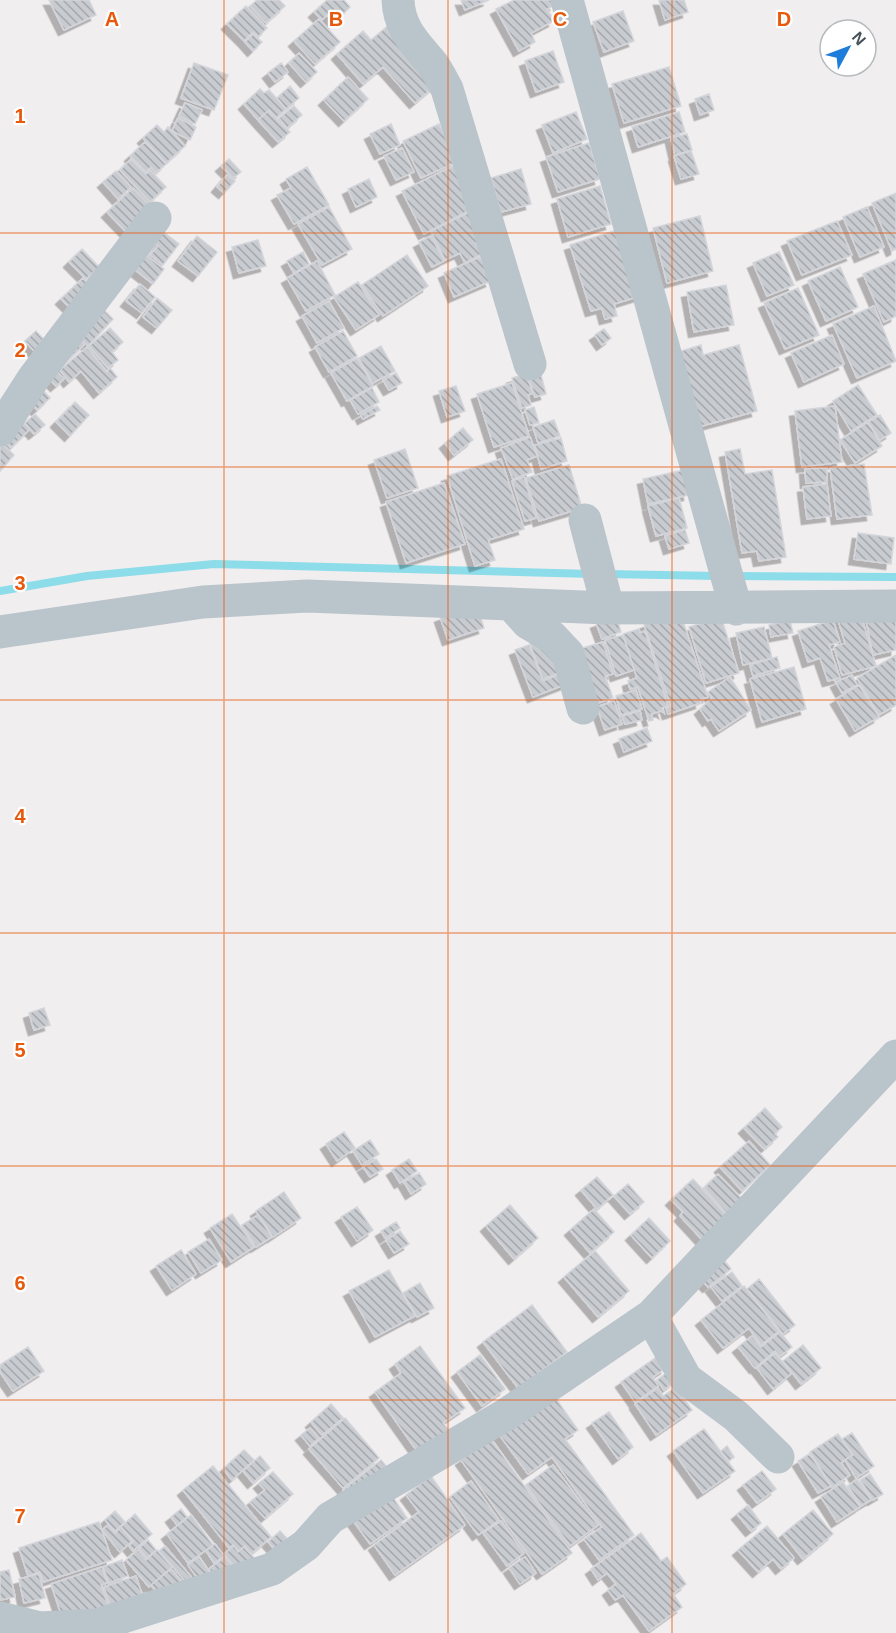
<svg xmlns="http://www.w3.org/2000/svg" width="896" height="1633" viewBox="0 0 896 1633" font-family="Helvetica,sans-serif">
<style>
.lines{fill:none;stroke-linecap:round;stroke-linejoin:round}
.stream{stroke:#8cdce9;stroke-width:8}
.building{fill:url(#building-back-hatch);stroke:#d3d5da;stroke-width:1.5;filter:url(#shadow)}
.minor{stroke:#bac4cb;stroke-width:33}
.grid{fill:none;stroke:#e8590c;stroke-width:1.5;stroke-opacity:0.55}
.grid-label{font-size:20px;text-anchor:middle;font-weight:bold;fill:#e8590c;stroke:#fff;stroke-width:4.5;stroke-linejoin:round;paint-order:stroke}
</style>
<defs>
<pattern id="building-back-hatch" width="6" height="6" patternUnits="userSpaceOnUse" patternTransform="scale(1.5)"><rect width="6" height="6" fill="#c8ccd1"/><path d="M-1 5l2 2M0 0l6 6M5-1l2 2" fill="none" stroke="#a4a8ad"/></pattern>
<filter id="shadow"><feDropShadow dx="-5.5" dy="5.5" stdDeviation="0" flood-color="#0004"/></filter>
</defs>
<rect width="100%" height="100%" fill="#f1eeef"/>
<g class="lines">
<path class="stream" d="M605,574L719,576
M734,576L896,577
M0,591L87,576L214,564L593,574"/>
</g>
<path class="building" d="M49,0H89L96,15L64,30Z
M257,0H279L285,6L266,23L250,6Z
M327,0H344L350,7L334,23L327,15L322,20L314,12Z
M461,0H489L465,10Z
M514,0H552L555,5L547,9L554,21L531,33L535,42L519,51L496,9Z
M659,0H684L688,12L665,20Z
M246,6L267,28L258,37L253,32L244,41L227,24Z
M623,11L634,41L604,52L593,22Z
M319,19L340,42L315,64L294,41Z
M390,24L435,86L415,103L383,67L363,84L337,54L363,31L371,40Z
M253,34L262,42L253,51L245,42Z
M553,51L564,82L536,92L525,61Z
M299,53L317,72L306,82L289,63Z
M194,63L228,75L214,110L181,98Z
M281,63L288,72L275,82L268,73Z
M669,67L681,106L624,123L612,84Z
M348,77L368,99L344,121L324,100Z
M290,86L299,98L286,109L277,98Z
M260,89L264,93L269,90L286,109L276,118L269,110L258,120L244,104Z
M709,94L714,110L700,115L695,99Z
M185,103L202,110L195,124L179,116Z
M294,106L302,115L287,128L279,118Z
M268,111L290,132L278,142L258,120Z
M576,112L587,139L553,153L542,125Z
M679,112L685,132L638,147L632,127Z
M178,118L196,127L190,140L172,131Z
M391,124L400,145L380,154L370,134Z
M439,124L457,162L421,178L403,141Z
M157,125L164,132L168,127L185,146L166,163L143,138Z
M687,134L692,150L675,155L671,138Z
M145,142L166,164L156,173L151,167L146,172L130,156Z
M589,143L600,179L558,192L546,157Z
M402,148L414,172L396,180L384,156Z
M691,151L699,174L681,179L674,156Z
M131,159L146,174L150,170L166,187L150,202L120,170Z
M229,159L241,172L233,178L221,166Z
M455,165L476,207L424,234L402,191Z
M307,167L329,205L294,224L277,195L291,188L286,179Z
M521,169L531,204L501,212L491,178Z
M116,171L131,187L118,199L103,182Z
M227,175L235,181L224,193L217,187Z
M369,179L377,197L356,207L348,189Z
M600,186L611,224L568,237L557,199Z
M133,188L157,213L131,237L107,212Z
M896,193V249L892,251L872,203Z
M329,207L352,249L322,265L298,224Z
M867,207L884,247L860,257L843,217Z
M474,210L488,237L476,243L482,254L465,263L460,253L445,260L431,231Z
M700,216L713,271L667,283L653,228Z
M837,221L852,255L802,275L787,241Z
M154,225L179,244L163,265L150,255L158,246L145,236Z
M620,229L640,296L614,304L617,316L605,319L602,308L591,311L570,245Z
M197,236L217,252L198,276L178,261Z
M431,236L444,261L432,267L419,242Z
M145,237L155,245L147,256L164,269L153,284L125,262Z
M258,240L266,266L239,273L232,247Z
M82,249L99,267L86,279L69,262Z
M303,252L309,264L294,273L287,261Z
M779,252L794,285L767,296L753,263Z
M407,255L428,286L383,316L362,285Z
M480,257L491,281L454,297L444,273Z
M896,260V316L884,322L863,274Z
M317,261L335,295L306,311L287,278Z
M840,267L858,307L826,321L808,281Z
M83,278L97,293L76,314L61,299Z
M358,282L379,315L356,330L334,297Z
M140,284L155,297L142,313L126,301Z
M726,285L734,325L694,332L687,292Z
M798,288L819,335L785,349L764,303Z
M157,298L172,310L157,328L143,317Z
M329,301L344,328L317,343L302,316Z
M99,305L113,319L88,346L74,332Z
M874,306L896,361L857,378L833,324Z
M110,328L123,342L112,352L118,360L108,368L89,346Z
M604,329L611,338L602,345L595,335Z
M36,331L47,343L36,353L25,341Z
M343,331L357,356L329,372L315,347Z
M832,335L844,364L804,382L791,353Z
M80,341L84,345L56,371L64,379L56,386L48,378Z
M701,345L703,355L739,345L757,411L698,427L678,352Z
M381,346L395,371L373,383L359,358Z
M87,347L107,372L110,368L117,377L99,393L81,371L69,382L60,370Z
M357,358L373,386L347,401L331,373Z
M396,373L402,383L389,390L383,380Z
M526,374L533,393L528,395L531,405L522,408L512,378Z
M541,375L546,394L535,397L529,379Z
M512,383L529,436L494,447L477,394Z
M858,385L877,415L851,431L833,401Z
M456,386L465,411L447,417L439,391Z
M372,388L379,402L358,414L350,400Z
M42,389L50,398L37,410L29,401Z
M75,402L89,415L70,436L56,422Z
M377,406L380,410L363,419L361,415Z
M835,406L842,462L802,467L795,411Z
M534,407L539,423L530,425L525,410Z
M35,414L45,425L34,434L25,423Z
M880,415L891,433L880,440L868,422Z
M17,417L30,429L11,448L0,437Z
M554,420L560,436L538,443L533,427Z
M868,422L882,446L855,463L840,440Z
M463,428L473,440L454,455L445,443Z
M530,437L537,456L527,460L532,472L513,479L501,448Z
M561,438L567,461L541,469L535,445Z
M0,442L14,455L0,471Z
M405,449L418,488L387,498L374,460Z
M740,449L745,474L772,470L786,557L759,561L757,551L742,553L725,452Z
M501,459L524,529L488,540L495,560L475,566L447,476Z
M864,464L872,515L837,519L830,468Z
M569,465L582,508L539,521L526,478Z
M827,468V482L806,483L805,469Z
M684,470L689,495L648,504L643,479Z
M524,477L536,518L525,521L512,481Z
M444,483L465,544L406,563L386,502Z
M827,484L831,516L807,519L803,487Z
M679,498L687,528L656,536L648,506Z
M685,530L689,543L669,549L665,536Z
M858,533L894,538L891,564L854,559Z
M476,604L484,628L448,640L440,617Z
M859,609L876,666L842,675L834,647L845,643L837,616Z
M896,609V650L873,655L865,615Z
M680,612L708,697L700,700L701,703L668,714L666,708L671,707L644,624Z
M616,616L621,632L602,639L596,623Z
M721,617L739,673L706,683L689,627Z
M833,620L840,642L829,645L840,678L828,681L820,658L808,662L798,631Z
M790,621L793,633L771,637L769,625Z
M764,627L772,658L743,665L736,633Z
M639,629L640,633L645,631L668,706L662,708L664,713L661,711L651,714L653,720L649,721L638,687L630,689L628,681L637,678L623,634Z
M623,635L634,670L616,676L605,640Z
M541,640L564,671L543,679L530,644Z
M603,642L613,674L605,676L613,698L589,706L572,651Z
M529,645L543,681L565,672L569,683L533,697L515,650Z
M896,655V705L879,715L857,678Z
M777,657L780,668L753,676L750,665Z
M794,667L806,709L762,722L750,679Z
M852,675L857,685L842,693L836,682Z
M730,677L751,710L719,731L711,719L708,721L700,709L712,698L708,692Z
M859,685L879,717L855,731L836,699Z
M636,690L642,709L621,715L616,696Z
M614,701L622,724L605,730L597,707Z
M640,711L642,720L625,724L622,716Z
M647,728L652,741L624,752L619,739Z
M44,1008L50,1025L34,1030L29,1013Z
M765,1108L782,1127L775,1134L778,1137L764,1149L744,1128Z
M344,1132L355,1148L337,1161L326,1144Z
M370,1140L379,1154L362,1165L353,1151Z
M749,1141L770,1165L742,1191L720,1167Z
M376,1159L383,1169L370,1177L363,1167Z
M409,1159L417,1171L400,1183L392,1170Z
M419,1173L426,1184L411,1194L404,1182Z
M718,1174L744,1201L728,1215L704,1188Z
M597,1177L613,1195L597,1209L581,1190Z
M693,1179L731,1220L705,1243L680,1216L683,1212L671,1200Z
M628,1184L644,1202L630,1214L614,1196Z
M284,1192L301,1218L273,1237L256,1211Z
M510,1205L538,1238L514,1259L486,1226Z
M357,1207L373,1230L357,1241L341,1217Z
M594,1209L614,1232L590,1253L570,1230Z
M232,1214L254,1247L231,1262L210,1228Z
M258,1215L272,1237L256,1247L242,1225Z
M649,1218L670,1241L652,1258L631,1235Z
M396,1222L400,1228L385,1238L381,1231Z
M400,1231L409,1244L394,1253L386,1240Z
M209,1239L222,1260L201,1273L188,1252Z
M181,1250L196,1274L172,1290L156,1266Z
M595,1251L629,1291L598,1317L564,1277Z
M723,1259L731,1269L708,1287L700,1278Z
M389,1270L415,1316L375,1337L349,1291Z
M732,1272L742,1286L722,1301L711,1287Z
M759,1279L795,1325L783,1334L747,1289Z
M420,1283L434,1308L417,1317L403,1293Z
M744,1286L779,1331L761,1345L749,1328L723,1348L701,1320Z
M532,1305L567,1352L518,1388L483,1342Z
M780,1332L792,1347L780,1356L775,1351L755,1368L738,1347L752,1336L761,1347Z
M803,1345L821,1368L801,1384L783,1361Z
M420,1346L465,1408L443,1423L450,1432L419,1454L375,1392L401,1373L395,1364Z
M28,1347L44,1371L13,1391L0,1372V1365Z
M775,1353L792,1373L773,1389L757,1368Z
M480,1355L505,1389L482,1406L457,1372Z
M658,1356L666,1368L653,1377L658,1386L635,1402L621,1382Z
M668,1372L675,1381L664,1390L657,1380Z
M676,1387L692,1410L656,1435L635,1404L658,1388L663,1396Z
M552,1393L578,1430L565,1439L634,1535L599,1560L584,1539L602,1527L552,1457L528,1474L498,1433Z
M331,1404L343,1418L322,1435L311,1422Z
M609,1412L633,1447L618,1459L592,1423Z
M345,1418L379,1458L343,1488L309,1449Z
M310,1428L319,1438L310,1446L301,1435Z
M704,1429L735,1471L703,1493L673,1451Z
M852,1433L874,1466L856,1478L845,1460L853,1455L842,1439Z
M838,1434L852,1455L841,1463L850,1475L832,1487L810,1452Z
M491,1439L572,1553L542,1574L461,1460Z
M727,1446L734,1457L729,1461L721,1451Z
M244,1450L254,1460L232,1480L223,1469Z
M810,1454L831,1486L818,1493L798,1461Z
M260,1456L270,1468L253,1483L243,1471Z
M381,1460L391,1472L353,1502L343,1490Z
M553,1465L598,1525L570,1546L526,1485Z
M213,1466L271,1537L251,1554L245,1546L238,1551L233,1545L229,1548L183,1490Z
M762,1471L776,1489L757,1503L743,1485Z
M273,1472L293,1494L265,1518L250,1502L265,1490L259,1483Z
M870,1474L883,1494L873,1500L860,1480Z
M431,1476L465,1525L395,1575L374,1545L419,1512L406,1495Z
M857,1479L871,1500L861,1506L848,1486Z
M471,1481L499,1520L478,1535L450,1497Z
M843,1482L860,1507L837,1522L821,1497Z
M390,1493L407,1518L370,1544L352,1519Z
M748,1505L761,1523L751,1531L737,1514Z
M181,1509L187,1517L177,1525L171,1517Z
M813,1510L833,1534L803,1559L783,1534Z
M115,1511L125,1522L115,1531L105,1520Z
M135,1514L152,1534L133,1551L129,1546L134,1541L121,1527Z
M191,1515L213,1545L188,1563L167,1534Z
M501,1521L524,1553L507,1566L483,1533Z
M99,1522L112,1560L43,1582L40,1572L28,1576L19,1548Z
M108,1525L115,1533L121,1527L132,1541L120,1552L102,1530Z
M767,1526L794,1558L781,1569L773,1559L758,1572L738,1550Z
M280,1531L292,1544L280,1555L268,1542Z
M641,1533L661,1561L667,1557L686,1584L673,1594L682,1607L649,1631L623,1595L615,1600L608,1590L616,1584L607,1573L598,1580L591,1569Z
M148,1540L156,1550L147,1558L139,1548Z
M215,1544L224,1556L214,1563L206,1551Z
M165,1546L192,1578L187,1583L159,1551Z
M234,1546L238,1552L244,1547L255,1559L239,1572L224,1554Z
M138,1550L146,1560L157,1550L172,1567L149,1587L126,1560Z
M199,1557L216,1581L205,1589L188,1565Z
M225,1557L235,1570L219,1582L209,1569Z
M525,1557L536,1573L520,1584L509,1568Z
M122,1560L128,1576L109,1583L103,1567Z
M102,1567L107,1583L101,1585L110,1611L65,1626L51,1584Z
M171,1569L183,1583L163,1599L151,1585Z
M9,1570L15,1597L0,1600V1572Z
M39,1574L45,1598L24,1603L19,1579Z
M136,1576L145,1603L113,1614L104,1587Z"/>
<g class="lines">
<path class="minor" d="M398,0C399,27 413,41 430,61C437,69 442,80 447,89L530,364
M567,0L736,609
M0,430L33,379L155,218
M585,520L608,608
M511,604L528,623L552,637L568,654L583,708
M0,632L203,602L307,596L608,608L896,606
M651,1316L686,1379L736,1416L778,1457
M0,1618L40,1628L98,1625L272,1569L306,1545L330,1518L507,1414L651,1316L896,1056"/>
</g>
<path class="grid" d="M224,0V1633M448,0V1633M672,0V1633M0,233H896M0,467H896M0,700H896M0,933H896M0,1166H896M0,1400H896"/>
<g class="grid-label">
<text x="112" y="26">A</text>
<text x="336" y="26">B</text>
<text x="560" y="26">C</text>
<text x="784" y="26">D</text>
<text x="20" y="123">1</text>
<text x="20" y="357">2</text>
<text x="20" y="590">3</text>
<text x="20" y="823">4</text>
<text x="20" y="1057">5</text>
<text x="20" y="1290">6</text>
<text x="20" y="1523">7</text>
</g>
<g transform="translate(848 48) rotate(49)"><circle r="28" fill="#ffffff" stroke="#b5babd" stroke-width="1.5"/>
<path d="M0-4.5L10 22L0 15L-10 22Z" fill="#1e7cdb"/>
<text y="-9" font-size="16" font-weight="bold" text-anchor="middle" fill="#47535b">N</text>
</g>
</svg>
